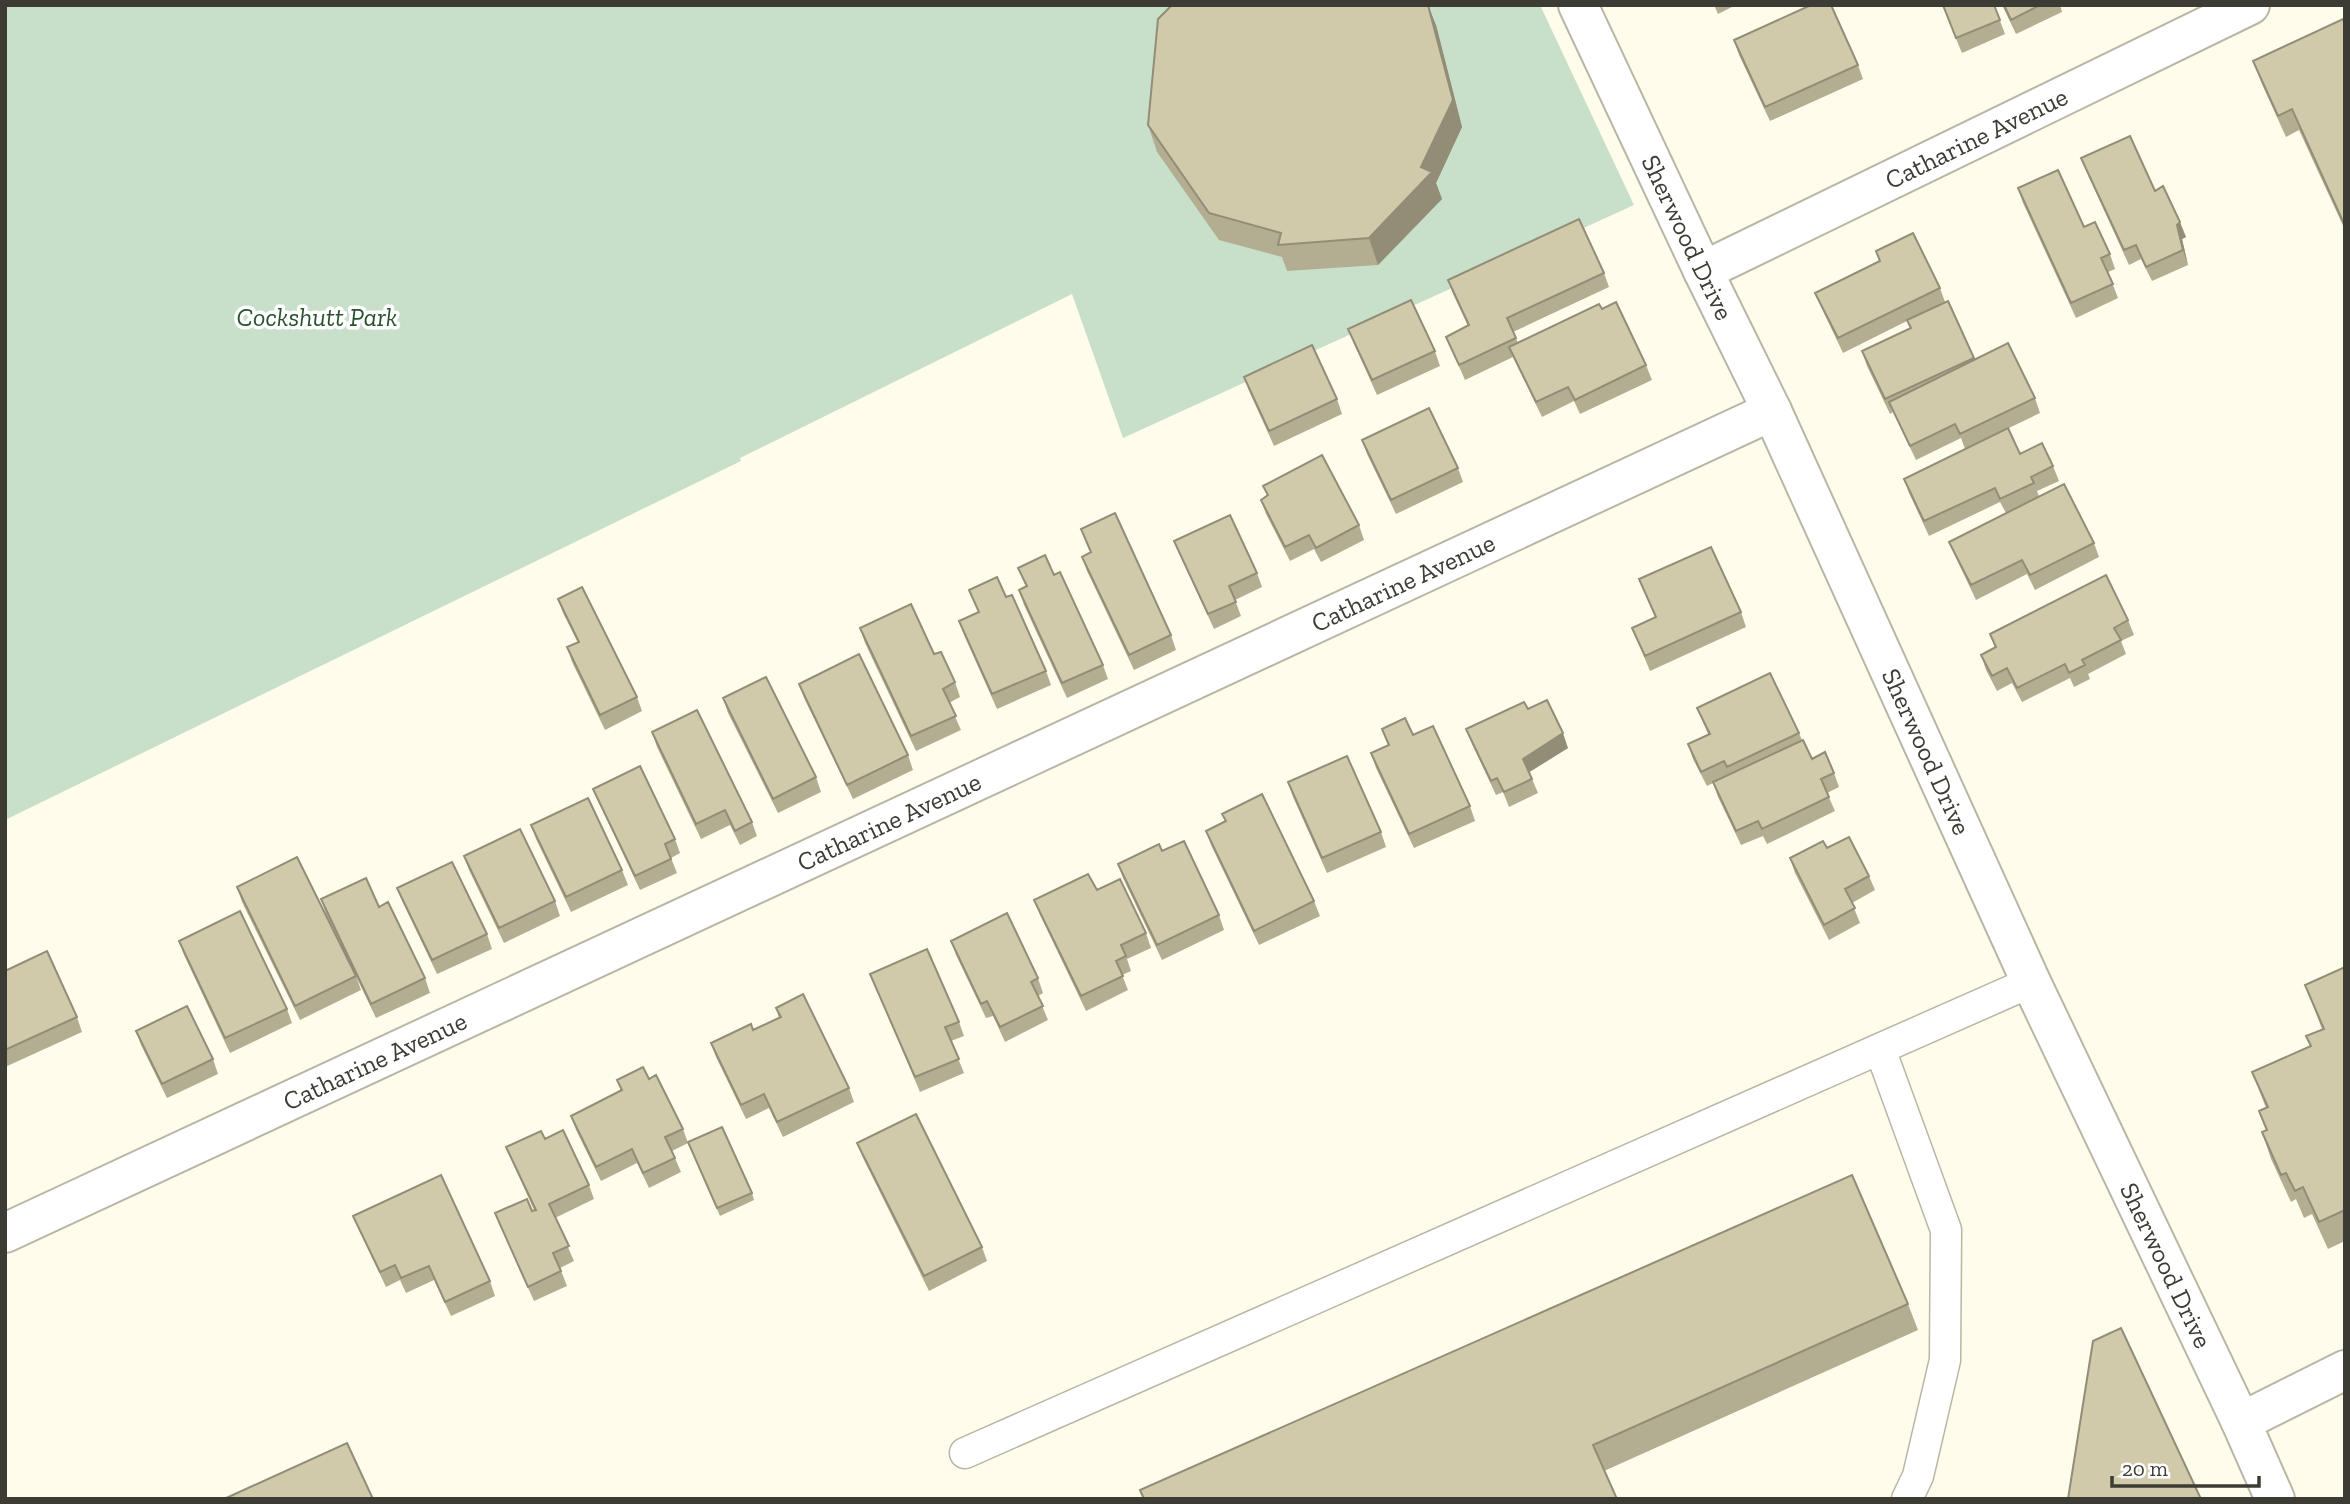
<svg xmlns="http://www.w3.org/2000/svg" width="2350" height="1504" viewBox="0 0 2350 1504" font-family="'Zilla Slab',serif">
<style>
.green{fill:#c8e0ca}
.lines{fill:none;stroke-linecap:round;stroke-linejoin:round}
.lane-casing{stroke:#b9b6a6;stroke-width:33}
.street-casing{stroke:#b9b6a6;stroke-width:42}
.lane{stroke:#fff;stroke-width:30}
.street{stroke:#fff;stroke-width:38}
.wall{fill:#b3ad92}
.shaded-wall{fill:#928d77}
.building{fill:#d0c9aa;stroke:#928d77;stroke-width:2}
.labels{text-anchor:middle;dominant-baseline:central;stroke-width:7;stroke-linejoin:round;paint-order:stroke}
.street-label{font-size:26px;fill:#3c3b34;stroke:#fff}
.park-label{font-size:26px;font-style:italic;fill:#2a522f;stroke:#fff}
</style>
<rect width="100%" height="100%" fill="#fffceb"/>
<path class="green" d="M5,5H1540L1634,205L1123,438L1072,294L740,458L741,461L5,820Z"/>
<g class="lines">
<g class="lane-casing">
<path id="lane" d="M1880,1049L1946,1230L1945,1360L1918,1476L1907,1499
M965,1453L2031,982"/>
</g>
<g class="street-casing">
<g id="street">
<path id="s1" d="M1578,5L1703,271L1772,411L2031,982L2241,1422L2275,1499"/>
<path id="s2" d="M1703,271L2250,5"/>
<path id="s3" d="M5,1233L1772,411"/>
<path d="M2241,1422L2345,1370"/>
</g>
</g>
<use href="#lane" class="lane"/>
<use href="#street" class="street"/>
</g>
<path class="wall" d="M1714,5H1736L1718,14Z
M1942,5H1994L2005,34L1962,53Z
M2002,5H2060L2062,12L2016,34Z
M2345,23V230L2299,130L2286,137L2261,82L2253,61Z
M1436,25L1462,127L1436,183L1442,199L1378,265L1287,271L1282,257L1219,240L1157,152L1148,125Z
M1734,40L1858,65L1863,79L1770,121L1739,55Z
M2081,158L2155,191L2186,237L2182,239L2188,265L2152,281L2141,259L2129,265L2087,173Z
M2018,188L2084,227L2110,254L2115,269L2108,272L2118,298L2076,318L2023,203Z
M1876,251L1940,288L1945,302L1948,301L1975,360L2035,398L2040,413L1965,449L1961,438L1916,460L1893,412L1890,414L1867,366L1862,351L1910,328L1907,321L1843,353L1821,307L1815,293L1880,262Z
M1604,273L1609,287L1513,332L1518,343L1602,309L1646,365L1652,380L1580,414L1574,401L1542,417L1513,357L1465,380L1446,337L1468,326L1453,294L1448,280Z
M1348,329L1435,351L1440,366L1377,395L1354,344Z
M1244,377L1337,399L1342,414L1274,446L1249,391Z
M1362,440L1458,468L1463,482L1396,514L1367,454Z
M2020,454L2053,466L2059,481L2037,491L2039,496L2094,543L2099,557L2035,590L2027,574L1976,600L1955,556L1949,542L2006,513L2000,502L1929,536L1909,493L1904,479Z
M1263,486L1359,525L1364,540L1321,562L1314,549L1290,561L1266,514L1261,500L1267,496Z
M1081,529L1171,635L1176,650L1134,670L1087,571L1082,557L1090,552Z
M1174,541L1257,573L1262,587L1235,600L1241,616L1214,629L1180,555Z
M1018,568L1054,575L1103,665L1108,679L1067,698L1024,605L1019,590L1026,587Z
M1639,579L1741,612L1746,627L1650,671L1632,628L1655,617Z
M969,590L1006,597L1046,671L1051,685L997,709L964,635L959,621L978,612Z
M558,599L637,697L642,711L605,730L572,662L567,647L578,643L563,613Z
M2128,620L2134,635L2121,641L2126,654L2088,674L2090,679L2074,687L2070,678L2022,702L2012,683L1997,691L1986,670L1981,655L1995,648L1990,634Z
M860,628L934,654L955,682L960,697L949,703L961,730L916,751L865,643Z
M799,684L908,755L913,770L853,799L804,698Z
M723,698L816,777L821,792L778,813L728,713Z
M1697,708L1799,733L1802,740L1812,759L1834,773L1839,787L1827,793L1835,811L1767,844L1763,836L1741,845L1718,797L1713,783L1707,786L1693,759L1688,744L1708,734Z
M1528,709L1568,748L1529,772L1538,793L1509,807L1503,792L1496,795L1472,744L1466,729Z
M1382,729L1413,735L1470,806L1475,821L1414,848L1376,768L1371,753L1388,745Z
M652,732L752,822L757,836L740,845L730,825L701,839L657,747Z
M1288,782L1381,832L1386,847L1327,873L1293,797Z
M593,789L675,839L680,853L671,858L677,873L640,890L599,803Z
M1222,814L1314,901L1320,916L1259,945L1211,845L1206,831L1225,821Z
M531,825L622,870L628,885L571,912L536,839Z
M1827,848L1869,876L1875,890L1852,903L1860,923L1829,940L1795,873L1790,858Z
M1162,851L1219,915L1224,930L1162,960L1123,878L1118,864Z
M464,856L555,901L560,916L504,943L469,870Z
M237,887L356,976L361,990L300,1020L242,902Z
M397,888L487,934L492,949L437,974L403,903Z
M1097,890L1146,933L1151,948L1127,959L1131,971L1122,975L1128,990L1086,1011L1040,915L1034,900Z
M321,899L379,907L425,978L430,993L376,1018L326,914Z
M179,941L287,1009L292,1023L230,1053L184,955Z
M951,941L1038,978L1043,993L1038,996L1048,1020L1005,1042L993,1016L986,1018L956,955Z
M2345,967V1241L2328,1249L2312,1214L2304,1218L2296,1199L2291,1202L2271,1159L2262,1132L2266,1130L2259,1111L2266,1108L2252,1072L2310,1046L2306,1036L2322,1029L2305,985Z
M5,971L77,1017L82,1032L5,1067Z
M870,974L959,1022L964,1036L951,1041L964,1073L920,1092Z
M776,1008L849,1088L854,1102L783,1137L769,1108L746,1119L716,1057L711,1043L753,1030L779,1018Z
M136,1031L213,1059L218,1074L167,1098L141,1045Z
M649,1079L683,1129L688,1143L672,1151L681,1172L649,1188L637,1163L601,1181L576,1130L571,1116L621,1091L617,1080Z
M545,1139L589,1185L594,1199L555,1218L574,1261L560,1268L567,1286L534,1301L501,1228L495,1213L534,1210L512,1161L506,1147Z
M688,1142L752,1193L754,1200L720,1216Z
M857,1143L982,1247L987,1261L929,1291L863,1158Z
M353,1216L490,1281L495,1296L451,1316L434,1280L406,1293L400,1280L386,1287L359,1230Z
M1908,1304L1918,1330L1604,1471L1617,1499H1143L1140,1490Z"/>
<path class="shaded-wall" d="M1428,5L1436,25L1462,127L1436,183L1442,199L1378,265L1369,238L1421,167Z
M2180,222L2186,237L2182,239L2188,265L2183,250L2177,225Z
M1563,733L1568,748L1528,773L1523,759Z"/>
<path class="building" d="M1172,5H1428L1453,100L1421,167L1432,172L1369,238L1278,245L1281,233L1209,213L1148,125L1158,19Z
M1811,5H1831L1858,65L1765,107L1734,40Z
M1943,5H1994L2000,20L1956,38Z
M2004,5H2040L2011,20Z
M2343,19L2345,23V226L2292,109L2278,116L2253,61Z
M2130,136L2155,191L2163,186L2180,222L2177,225L2183,250L2146,267L2136,245L2124,250L2081,158Z
M2058,170L2084,227L2095,222L2110,254L2101,258L2113,284L2071,303L2018,188Z
M1579,219L1604,273L1507,318L1516,338L1459,365L1446,337L1469,325L1448,280Z
M1913,233L1940,288L1838,338L1815,293L1880,261L1876,251Z
M1411,300L1435,351L1372,380L1348,329Z
M1948,301L1974,358L1885,399L1862,351L1911,328L1907,320Z
M1616,302L1646,365L1575,400L1568,387L1536,402L1509,347L1599,304L1602,309Z
M2008,343L2035,398L1960,434L1955,424L1910,446L1889,402Z
M1312,345L1337,399L1269,431L1244,377Z
M1429,408L1458,468L1391,500L1362,440Z
M2008,428L2020,454L2042,443L2053,466L2031,477L2034,483L2000,499L1995,488L1924,521L1904,479Z
M1322,455L1359,525L1316,548L1309,535L1285,547L1261,500L1268,495L1263,486Z
M2064,484L2094,543L2030,575L2022,560L1971,585L1949,542Z
M1115,513L1171,635L1129,655L1082,557L1091,552L1081,529Z
M1230,515L1257,573L1229,586L1236,602L1208,614L1174,541Z
M1711,547L1741,612L1645,656L1632,628L1656,617L1639,579Z
M1045,555L1054,575L1060,572L1103,665L1062,683L1019,590L1027,586L1018,568Z
M2106,575L2128,620L2114,628L2121,640L2082,660L2085,665L2069,673L2065,664L2017,688L2007,668L1992,676L1981,655L1996,647L1990,634Z
M997,577L1006,597L1012,595L1046,671L992,694L959,621L979,612L969,590Z
M582,587L637,697L600,715L567,647L579,642L558,599Z
M911,604L934,654L941,652L955,682L943,689L956,716L911,736L860,628Z
M859,654L908,755L847,785L799,684Z
M1770,673L1799,733L1727,767L1724,761L1701,772L1688,744L1710,734L1697,708Z
M766,677L816,777L773,799L723,698Z
M1547,700L1563,733L1523,759L1532,779L1504,792L1497,778L1491,781L1466,729L1524,702L1528,709Z
M697,710L752,822L735,831L725,810L696,824L652,732Z
M1405,718L1413,735L1433,726L1470,806L1409,834L1371,753L1389,745L1382,729Z
M1803,740L1812,759L1825,752L1834,773L1821,779L1829,797L1762,829L1758,821L1736,831L1713,782Z
M1347,756L1381,832L1322,858L1288,782Z
M640,766L675,839L665,844L671,859L635,876L593,789Z
M1262,794L1314,901L1254,931L1206,831L1226,821L1222,814Z
M588,798L622,870L566,897L531,825Z
M520,829L555,901L499,928L464,856Z
M1849,837L1869,876L1845,889L1855,908L1824,925L1790,858L1823,841L1827,848Z
M1184,841L1219,915L1157,945L1118,864L1159,844L1162,851Z
M297,857L356,976L295,1006L237,887Z
M452,862L487,934L432,960L397,888Z
M1088,874L1097,890L1120,879L1146,933L1121,945L1126,956L1116,961L1123,976L1081,996L1034,900Z
M366,878L379,907L388,902L425,978L371,1004L321,899Z
M240,911L287,1009L225,1038L179,941Z
M1007,913L1038,978L1031,982L1043,1006L1000,1027L987,1001L981,1004L951,941Z
M927,949L959,1022L945,1027L959,1059L915,1077L870,974Z
M47,951L77,1017L5,1050V971Z
M2345,967V1210L2319,1222L2303,1187L2295,1191L2286,1173L2281,1175L2262,1132L2267,1130L2259,1111L2268,1107L2252,1072L2311,1046L2306,1036L2324,1029L2305,985Z
M803,994L849,1088L777,1122L764,1094L741,1105L711,1043L751,1024L753,1030L781,1017L776,1008Z
M187,1006L213,1059L162,1084L136,1031Z
M643,1067L649,1079L656,1075L683,1129L665,1137L675,1158L643,1173L632,1149L596,1167L571,1116L622,1090L617,1080Z
M916,1114L982,1247L924,1276L857,1143Z
M722,1127L752,1193L717,1208L688,1142Z
M563,1130L589,1185L549,1204L569,1246L553,1253L561,1271L528,1287L495,1213L527,1199L532,1211L536,1210L506,1147L541,1131L545,1139Z
M441,1175L490,1281L445,1302L429,1266L401,1278L395,1265L380,1272L353,1216Z
M1852,1175L1908,1304L1593,1445L1617,1499H1144L1140,1490Z
M2121,1328L2201,1499H2068L2093,1341Z
M347,1443L373,1499H224Z"/>
<g class="labels">
<g class="street-label">
<text stroke="none"><textPath href="#s2" startOffset="304">Catharine Avenue</textPath></text>
<text stroke="none"><textPath href="#s1" startOffset="257">Sherwood Drive</textPath></text>
<text stroke="none"><textPath href="#s3" startOffset="1542">Catharine Avenue</textPath></text>
<text stroke="none"><textPath href="#s1" startOffset="824">Sherwood Drive</textPath></text>
<text stroke="none"><textPath href="#s3" startOffset="975">Catharine Avenue</textPath></text>
<text stroke="none"><textPath href="#s3" startOffset="408">Catharine Avenue</textPath></text>
<text stroke="none"><textPath href="#s1" startOffset="1391">Sherwood Drive</textPath></text>
</g>
<g class="park-label">
<text x="317" y="317">Cockshutt Park</text>
</g>
</g>
<rect width="2350" height="1504" fill="none" stroke="#3c3b34" stroke-width="14"/>
<path d="M2112 1476v10h147v-10" fill="none" stroke="#3c3b34" stroke-width="3.5"/>
<text x="2122" y="1476" font-size="21" fill="#3c3b34" stroke="#ffffff" stroke-width="5" paint-order="stroke">20 m</text>
</svg>
